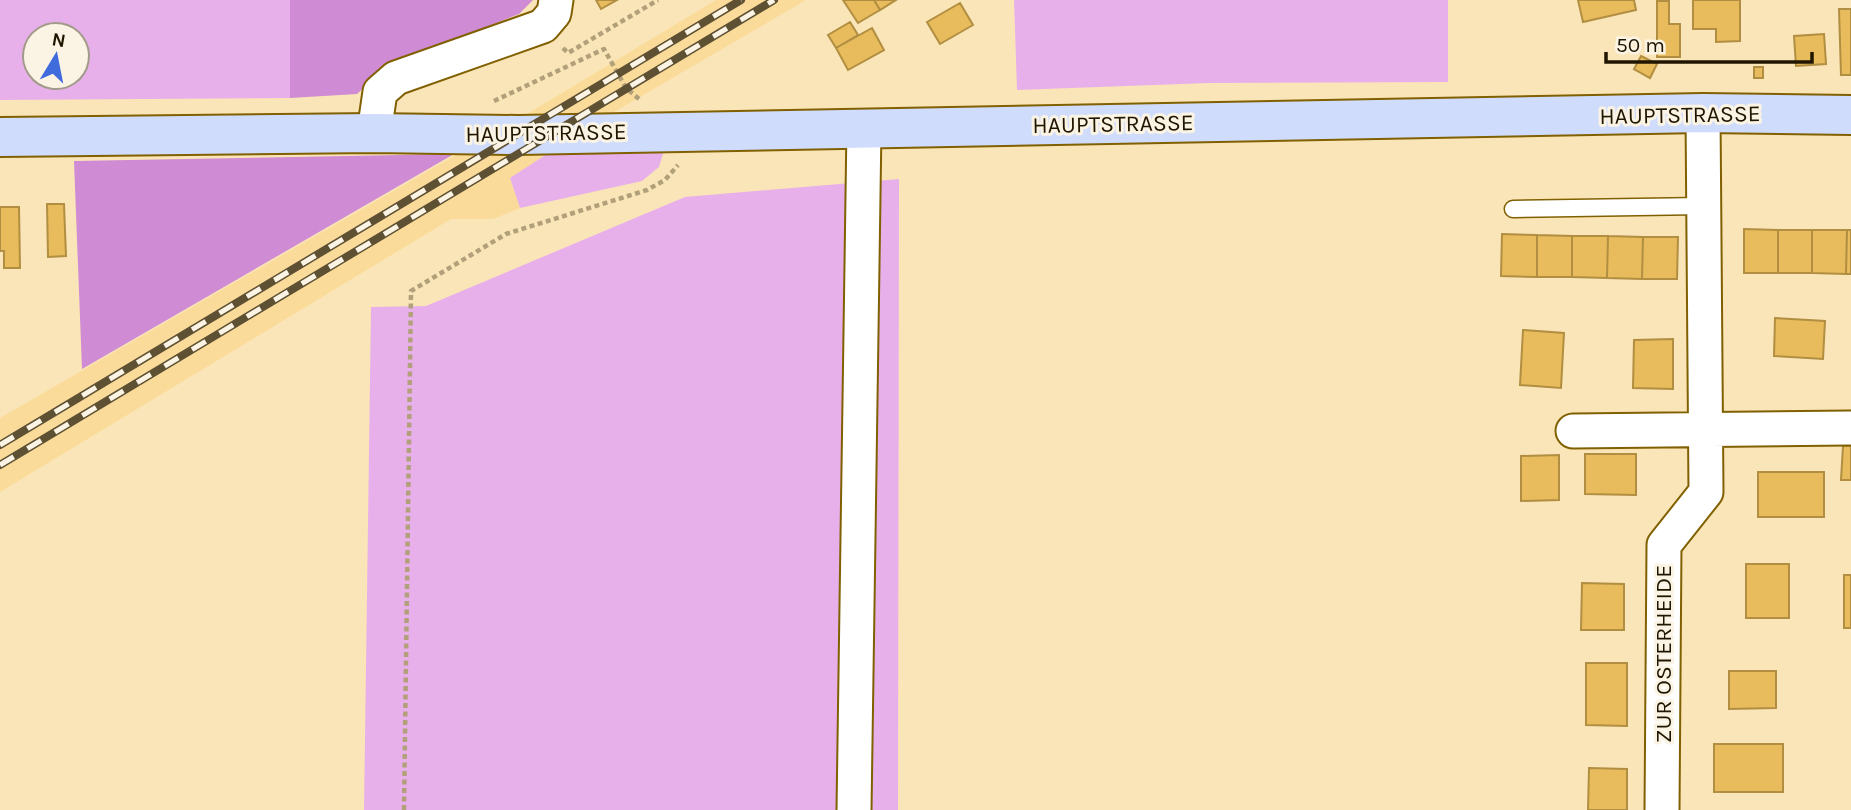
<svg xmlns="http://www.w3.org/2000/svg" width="1851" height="810" viewBox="0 0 1851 810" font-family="Karla,sans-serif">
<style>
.built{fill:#fbdb99}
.green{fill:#e8b0ea;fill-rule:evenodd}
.forest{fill:#cf8bd3}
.building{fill:#e8bc5c;stroke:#b18e41;stroke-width:2}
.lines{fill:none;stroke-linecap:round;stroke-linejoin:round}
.lane-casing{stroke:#806000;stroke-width:19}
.street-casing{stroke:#806000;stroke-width:37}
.secondary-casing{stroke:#806000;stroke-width:42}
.path{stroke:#b1a07a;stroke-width:4.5;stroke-dasharray:5 3.5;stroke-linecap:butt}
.lane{stroke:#fff;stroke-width:16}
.street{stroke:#fff;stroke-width:33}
.secondary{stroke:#d0dcfc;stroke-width:38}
.rail-casing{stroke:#5d5033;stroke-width:8}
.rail{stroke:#fbf4e5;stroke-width:5;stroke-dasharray:16;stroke-linecap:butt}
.labels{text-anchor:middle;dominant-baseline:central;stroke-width:6;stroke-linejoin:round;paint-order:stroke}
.street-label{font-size:23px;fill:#201600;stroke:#fbf4e5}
</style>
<rect width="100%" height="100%" fill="#fae5b8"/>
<path class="built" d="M716,0H806L609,115L510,178L520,208L493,219H451L0,492V418L527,114Z"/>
<path class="green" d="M0,0H290V98L0,100ZM35,35H77V77H35Z
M1014,0H1448V82L1209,83L1017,90Z
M665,147L659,167L642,181L520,208L510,178L550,152Z
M899,179L898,810H364L371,307L426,306L685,197Z"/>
<path class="forest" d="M290,0H533L519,14L403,60L378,74L357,94L290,98Z
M454,154L82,369L74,161Z"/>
<path class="building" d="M596,0H617L601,9Z
M843,0H874L880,10L858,23Z
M874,0H896L880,10Z
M1578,0H1634L1636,10L1583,22Z
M1693,0H1740V41L1716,42V29H1693Z
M1657,1H1669V24H1680V57H1657Z
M960,3L973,25L940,44L927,22Z
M1839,9H1851V75H1841Z
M850,22L858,35L836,48L828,35Z
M872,28L884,50L848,70L836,48Z
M1824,34L1826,64L1796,66L1794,36Z
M1641,56L1657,64L1650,78L1634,69Z
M1754,67H1763V78H1754Z
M47,204H64L66,256L48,257Z
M0,207H19L20,268H4V251H0Z
M1744,229L1778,230V273H1744Z
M1778,230H1812V273H1778Z
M1812,230H1847L1846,274L1812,273Z
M1847,230H1851V274H1846Z
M1502,234L1537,235V277L1501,276Z
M1537,235L1572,236V277H1537Z
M1572,236H1608L1607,278L1572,277Z
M1608,236L1643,237L1642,279L1607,278Z
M1643,237H1678L1677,279H1642Z
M1775,318L1825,321L1823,359L1774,356Z
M1523,330L1564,333L1561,388L1520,385Z
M1673,339V389L1633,388L1634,340Z
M1843,446H1851V480H1841Z
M1585,454H1636V495L1585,494Z
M1559,455V500L1521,501V456Z
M1758,472H1824V517H1758Z
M1746,564H1789V618H1746Z
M1844,575H1851V628H1844Z
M1582,583L1624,584V630H1581Z
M1586,663H1627V726L1586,725Z
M1729,671H1776V708L1729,709Z
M1714,744H1783V792H1714Z
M1589,768L1627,769V810H1588Z"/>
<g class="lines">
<g class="lane-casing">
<path id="lane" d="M1513,209L1703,206"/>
</g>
<g class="street-casing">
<path id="street" d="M374,133L380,92L396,78L543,26L554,13L556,0
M1573,431L1849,428
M854,810L864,127
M1662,810L1664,545L1706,492L1703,113"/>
</g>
<g class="secondary-casing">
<path id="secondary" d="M0,137L374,133L518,135L1703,113L1851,115"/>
</g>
<path class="path" d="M563,48L568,53L658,0
M494,101L604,49L626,88L639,99
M404,810L411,291L506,234L647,190L665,180L678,165"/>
<use href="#lane" class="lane"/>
<use href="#street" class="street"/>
<use href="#secondary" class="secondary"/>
<g class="rail-casing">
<path id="rail" d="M0,445L741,0
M0,465L774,0"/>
</g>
<use href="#rail" class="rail"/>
</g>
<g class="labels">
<g class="street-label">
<text transform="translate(1680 115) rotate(-1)">HAUPTSTRASSE</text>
<text transform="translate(1113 124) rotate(-1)">HAUPTSTRASSE</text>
<text transform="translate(546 133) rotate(-1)">HAUPTSTRASSE</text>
<text transform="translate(1663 654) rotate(-90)">ZUR OSTERHEIDE</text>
</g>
</g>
<g transform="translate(56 56) rotate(10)"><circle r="33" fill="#fbf4e5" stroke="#a39b89" stroke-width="2"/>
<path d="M0-5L12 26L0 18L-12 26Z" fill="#406bdd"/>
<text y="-10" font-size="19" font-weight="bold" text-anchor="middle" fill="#201600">N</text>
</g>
<path d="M1606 52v10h206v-10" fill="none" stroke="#201600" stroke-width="3.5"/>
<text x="1616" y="52" font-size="21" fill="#201600" stroke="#fbf4e5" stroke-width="5" paint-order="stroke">50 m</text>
</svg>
